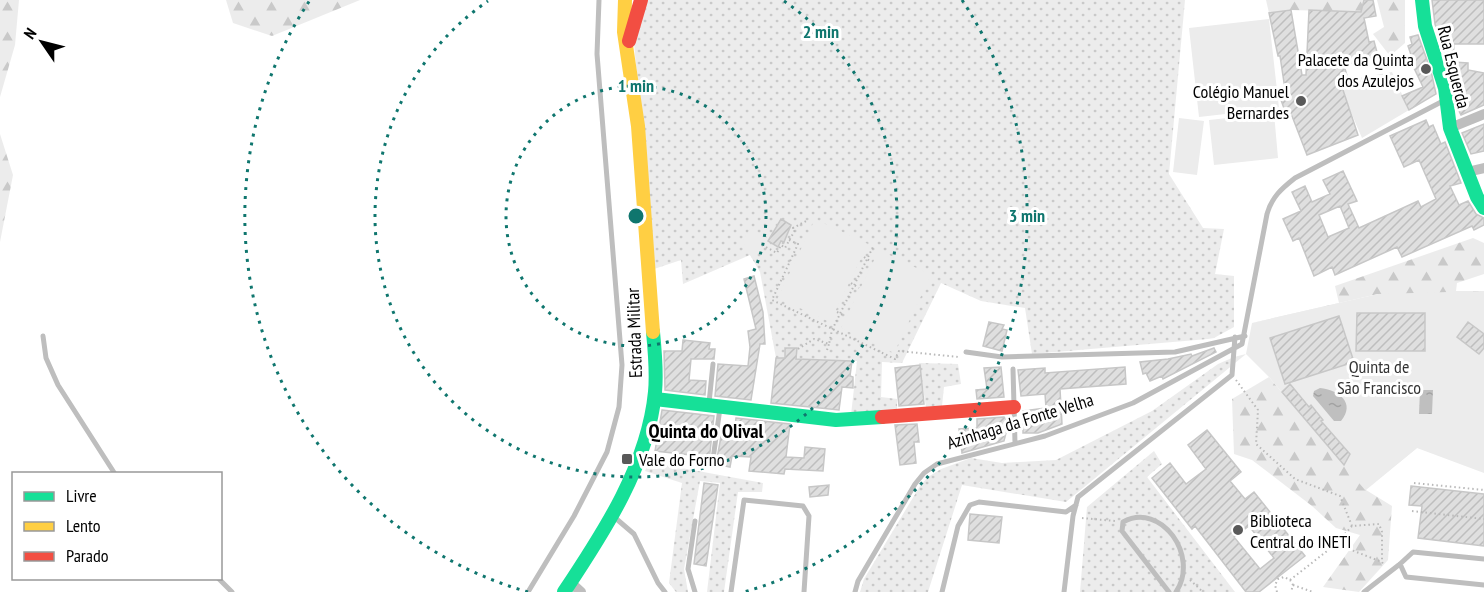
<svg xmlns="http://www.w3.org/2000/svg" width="1484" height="592" viewBox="0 0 1484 592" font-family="'PT Sans Narrow',sans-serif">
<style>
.grass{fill:url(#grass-dots)}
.forest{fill:url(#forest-firs)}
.garden{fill:#ececec}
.water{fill:url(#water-ripples)}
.building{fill:url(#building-hatch);stroke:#c7c7c7;stroke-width:1.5;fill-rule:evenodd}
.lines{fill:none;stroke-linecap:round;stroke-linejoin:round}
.path{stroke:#b9b9b9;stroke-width:2;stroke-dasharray:1.5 3;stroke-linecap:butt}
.lane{stroke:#bebebe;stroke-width:5}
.street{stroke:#bebebe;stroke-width:10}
.fast{stroke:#16e098;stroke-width:14}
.slow{stroke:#ffcf43;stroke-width:14}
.jam{stroke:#f24e42;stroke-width:14}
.ring{fill:none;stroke:#0f766e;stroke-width:3;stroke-dasharray:3 6}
.poi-dot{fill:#595959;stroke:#fff;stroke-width:2}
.labels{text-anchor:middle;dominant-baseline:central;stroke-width:6;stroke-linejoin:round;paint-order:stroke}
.poi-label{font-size:18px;fill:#000;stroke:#fff;text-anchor:end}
.street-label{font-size:18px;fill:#000;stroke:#fff}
.park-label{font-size:18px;fill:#333;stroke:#fff}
.neighbourhood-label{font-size:20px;font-weight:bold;fill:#000;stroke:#fff}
.centre{fill:#0f766e;stroke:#fff;stroke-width:3}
.ring-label{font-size:18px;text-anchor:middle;font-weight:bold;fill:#0f766e;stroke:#fff;stroke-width:6;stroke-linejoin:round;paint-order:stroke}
</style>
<defs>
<pattern id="grass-dots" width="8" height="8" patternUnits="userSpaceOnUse" patternTransform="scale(1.5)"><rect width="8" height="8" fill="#ececec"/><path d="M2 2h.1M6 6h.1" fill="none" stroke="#c9c9c9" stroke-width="1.8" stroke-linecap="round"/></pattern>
<pattern id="forest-firs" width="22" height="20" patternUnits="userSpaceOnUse" patternTransform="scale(1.5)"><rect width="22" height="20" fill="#ececec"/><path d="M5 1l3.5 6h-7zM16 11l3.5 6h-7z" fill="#c9c9c9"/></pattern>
<pattern id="water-ripples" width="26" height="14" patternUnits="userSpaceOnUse" patternTransform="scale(1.5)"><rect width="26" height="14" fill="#bfbfbf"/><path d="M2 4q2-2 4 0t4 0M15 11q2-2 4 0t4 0" fill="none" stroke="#a2a2a2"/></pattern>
<pattern id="building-hatch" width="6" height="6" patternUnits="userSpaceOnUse" patternTransform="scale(1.5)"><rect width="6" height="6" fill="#dfdfdf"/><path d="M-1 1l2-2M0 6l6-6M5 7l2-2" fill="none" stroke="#bebebe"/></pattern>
</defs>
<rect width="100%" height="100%" fill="#fff"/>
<path class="grass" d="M646,0H1185L1169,174L1203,228L1224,229L1215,274L1234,276V327L1214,338L1208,339L1032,354L1025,308L981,301L941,283L902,363L882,362L881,397L897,399V409L851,415L857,361L776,358L760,272L750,255L683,284L681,260L654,269L635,55L634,40Z
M1246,354L1066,502L962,485L928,592H860L864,579L920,486L928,477L941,469L971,458L1002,463L1056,460L1152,411L1218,364L1234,357Z
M919,363L958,364L961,384L944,387L942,406L926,407Z
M1154,451L1162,464L1147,477L1235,592H1080L1087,507Z
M649,462L763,483L762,492H738L724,592H707L720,483L700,481L684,569L688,592H676L669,583L682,483L645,471Z"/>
<path class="forest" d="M0,0H19L15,45L0,97Z
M226,0H360L272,36L233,23Z
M1266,0H1364L1361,12L1291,10L1269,13Z
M1377,0H1405V43L1390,56L1373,34L1384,27Z
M0,134L13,175L0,242Z
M1473,238L1484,243V274L1457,283L1456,291H1484V328L1378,294L1339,303L1336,308L1252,323L1339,303L1335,286Z
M1269,377L1344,465L1417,448L1366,490L1392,506L1388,560L1359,592L1323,587L1360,535L1336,528L1312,506L1252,460L1234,454L1232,399Z"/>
<path class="garden" d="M1269,19L1279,108L1199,117L1189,28Z
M1392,72L1409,110L1362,138L1338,82Z
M1274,113L1278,158L1214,165L1209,120Z
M1179,118L1204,121L1197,175L1173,172Z
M815,219L868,244L830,322L778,298Z
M751,228L767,238L752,258L742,241Z
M879,250L931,275L894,353L841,328Z
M1484,291V473L1417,448L1365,490L1269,377L1246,354L1252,323L1378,294Z"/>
<path class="water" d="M1320,388C1339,390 1356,403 1341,421H1334L1313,396L1314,391Z
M1420,390H1433L1432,414H1419Z"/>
<path class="building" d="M1364,0H1373L1376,16L1364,18L1369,42L1374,41L1378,56L1344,65L1347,76L1339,78L1358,135L1307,155L1292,116L1287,117L1280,97L1286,96L1280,56H1278L1269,13L1291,10L1302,75H1306L1309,10L1361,12Z
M1432,0H1484V44H1454L1453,62L1468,63V70L1484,73V105L1461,115L1457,107L1449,66L1435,24Z
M1418,35L1431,71L1436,94L1409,110L1402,96L1423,87L1413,66L1414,64L1408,46L1412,44L1410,37Z
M1426,120L1429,127L1433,125L1441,144L1445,142L1447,147L1461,183L1450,186L1459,205L1468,201L1476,214L1484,218V225L1474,230L1472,226L1402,257L1397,247L1335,275L1332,267L1314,276L1299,238L1293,241L1283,219L1301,211L1292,192L1305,186L1312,202L1330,194L1323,180L1343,171L1357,201L1348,204L1359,228L1418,201L1421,207L1436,199L1419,160L1404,167L1390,136ZM1340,206L1349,228L1328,237L1319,215Z
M1484,124V151L1471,154L1462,133Z
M781,219L791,225L784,242L781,241L778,247L768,241Z
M754,276L763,312L765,344H760L751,400L715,396L718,364L748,366L750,347L748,331L756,329L744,279Z
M1357,313H1425V351H1356Z
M1339,316L1354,362L1285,384L1270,338Z
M989,322L1004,325L1002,329L1007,330L1002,351L983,346Z
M1468,322L1484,334V348L1479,354L1457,337Z
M683,340L710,343L709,349H715L714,359H691L689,380L706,381L705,395L665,390L664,351H682Z
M785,348H797L796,359L852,361L850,376L853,377V388L842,387L839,410L771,403L776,358H785Z
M1214,348L1216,352L1163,379L1162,376L1150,381L1146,373L1143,374L1140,362L1168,359L1191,354L1192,356Z
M920,365L924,404L899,406L895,368Z
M1001,367L1004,397L977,399L976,390L987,389L984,368Z
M1125,367L1126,384L1060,389L1062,424L1038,433H1023V411L1046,408L1045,394L1021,396L1018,370L1045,368V373Z
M1290,384L1309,407L1311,405L1323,420L1321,421L1350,454L1344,465L1282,392Z
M662,410L714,416L709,461L691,458V455L655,451Z
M1004,417L1006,419L1007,429L1004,441L962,453L959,429L977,428V419Z
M736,418L790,424L786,457L804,458L805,447L825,449L823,471L785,469L784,474L749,471L751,457L732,456L730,467L716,464L722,431L734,434Z
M917,424L919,442H914L916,463L900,465L895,425Z
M1207,430L1241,472L1230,481L1245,499L1254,492L1305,556L1259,592H1246L1195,526L1192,529L1152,478L1170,463L1186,484L1206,469L1188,445ZM1249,526L1274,558L1260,569L1234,537Z
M704,483L718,485L706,566L694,564Z
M829,485L828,495L810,497L809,487Z
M1411,486L1484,494V546L1418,538L1422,506L1409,505Z
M970,514L1002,517L999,543L968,540Z"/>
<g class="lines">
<path class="path" d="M789,240L798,244L772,300L895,359L899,351L959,357
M762,245L777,253L781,245L785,248L795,230L793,228L808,220
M864,257L870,261
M851,283L859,288
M837,312L843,315
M798,349L814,339L829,344L832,330L874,245
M827,350L829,344
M1236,380L1258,410L1256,444L1295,479L1340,496L1352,526
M1414,483L1484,490
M1412,511L1484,519
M1082,518L1115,521
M1336,544L1352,526L1379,524L1382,532V562
M1190,580L1203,592
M1290,580L1336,544L1382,562L1384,566
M1290,580L1293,585L1291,592
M1293,585L1313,592
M1277,592L1275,585L1278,579L1284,577L1290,580"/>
<path class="lane" d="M43,336L46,358L58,385L115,474
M966,352L1002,357L1175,352L1245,336
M1013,369L1015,443
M709,403L713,364
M713,459L720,408
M613,516L634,534L658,583L665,592
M1400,564L1406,577L1484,585
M218,578L232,592
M528,592L574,516L607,452L619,407L622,365L597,54L599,0
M695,592L688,569L695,521
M731,592L744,500L803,506L809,516L804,592
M855,592L858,581L915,484L924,473L937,464L1045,436L1133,403L1242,344L1267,214C1272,197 1281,189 1295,178L1445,100
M942,592L958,526L970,505L979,502L1066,512L1076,505
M1064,592L1073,516L1078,497L1232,375L1235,337
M1169,592L1122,531L1123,522C1161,501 1200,556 1176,592
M1364,592L1400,564L1413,552L1484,559"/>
<path class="street" d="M1450,128L1484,114
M1467,172L1484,168
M570,582L581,592"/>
<path class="fast" d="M1422,0L1425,26L1445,88L1450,128L1477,197L1484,208
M655,399L836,420L882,417
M564,592C604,532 648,465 655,392C657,372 655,352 653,332"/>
<path class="slow" d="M625,0L624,32L638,126L653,332"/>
<path class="jam" d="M629,41L641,0
M882,417L1014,407"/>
</g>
<g class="ring">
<circle cx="636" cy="216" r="130"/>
<path d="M784 1A261 261 0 1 1 488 1"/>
<path d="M528 592A391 391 0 0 1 310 0M962 0A391 391 0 0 1 744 592"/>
</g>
<g class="poi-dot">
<circle cx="1426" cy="69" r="6"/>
<circle cx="1301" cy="101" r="6"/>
<rect x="621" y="453" width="12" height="12" rx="3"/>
<circle cx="1238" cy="530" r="6"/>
</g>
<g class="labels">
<g class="poi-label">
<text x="1414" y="59">Palacete da Quinta<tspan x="1414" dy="21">dos Azulejos</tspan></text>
<text x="1289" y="91">Colégio Manuel<tspan x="1289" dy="21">Bernardes</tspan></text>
<text x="639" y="459" text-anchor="start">Vale do Forno</text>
<text x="1250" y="520" text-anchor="start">Biblioteca<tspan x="1250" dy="21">Central do INETI</tspan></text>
</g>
<g class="street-label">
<text transform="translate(1454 67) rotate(76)">Rua Esquerda</text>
<text transform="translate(634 333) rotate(-92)">Estrada Militar</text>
<text transform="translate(1020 421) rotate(-17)">Azinhaga da Fonte Velha</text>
</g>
<g class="park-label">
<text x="1379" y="366">Quinta de<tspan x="1379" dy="21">São Francisco</tspan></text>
</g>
<g class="neighbourhood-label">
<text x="706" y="431">Quinta do Olival</text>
</g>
</g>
<circle cx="636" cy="216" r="9" class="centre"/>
<g class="ring-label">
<text x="821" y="38">2 min</text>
<text x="636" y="92">1 min</text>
<text x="1027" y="222">3 min</text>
</g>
<rect x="12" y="472" width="210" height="108" fill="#ffffff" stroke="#999999" stroke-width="1.5"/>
<rect x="24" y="492" width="30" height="9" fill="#16e098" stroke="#999999" stroke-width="1.5"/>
<text x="66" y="502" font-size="18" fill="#000000">Livre</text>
<rect x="24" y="522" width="30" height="9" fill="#ffcf43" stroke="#999999" stroke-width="1.5"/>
<text x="66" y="532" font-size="18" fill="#000000">Lento</text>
<rect x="24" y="552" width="30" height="9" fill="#f24e42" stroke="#999999" stroke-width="1.5"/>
<text x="66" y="562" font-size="18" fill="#000000">Parado</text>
<g transform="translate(42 42) rotate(305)" stroke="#ffffff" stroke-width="4.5" paint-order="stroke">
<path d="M0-4.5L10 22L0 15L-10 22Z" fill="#000000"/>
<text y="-9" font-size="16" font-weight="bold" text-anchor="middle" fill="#000000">N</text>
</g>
</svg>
